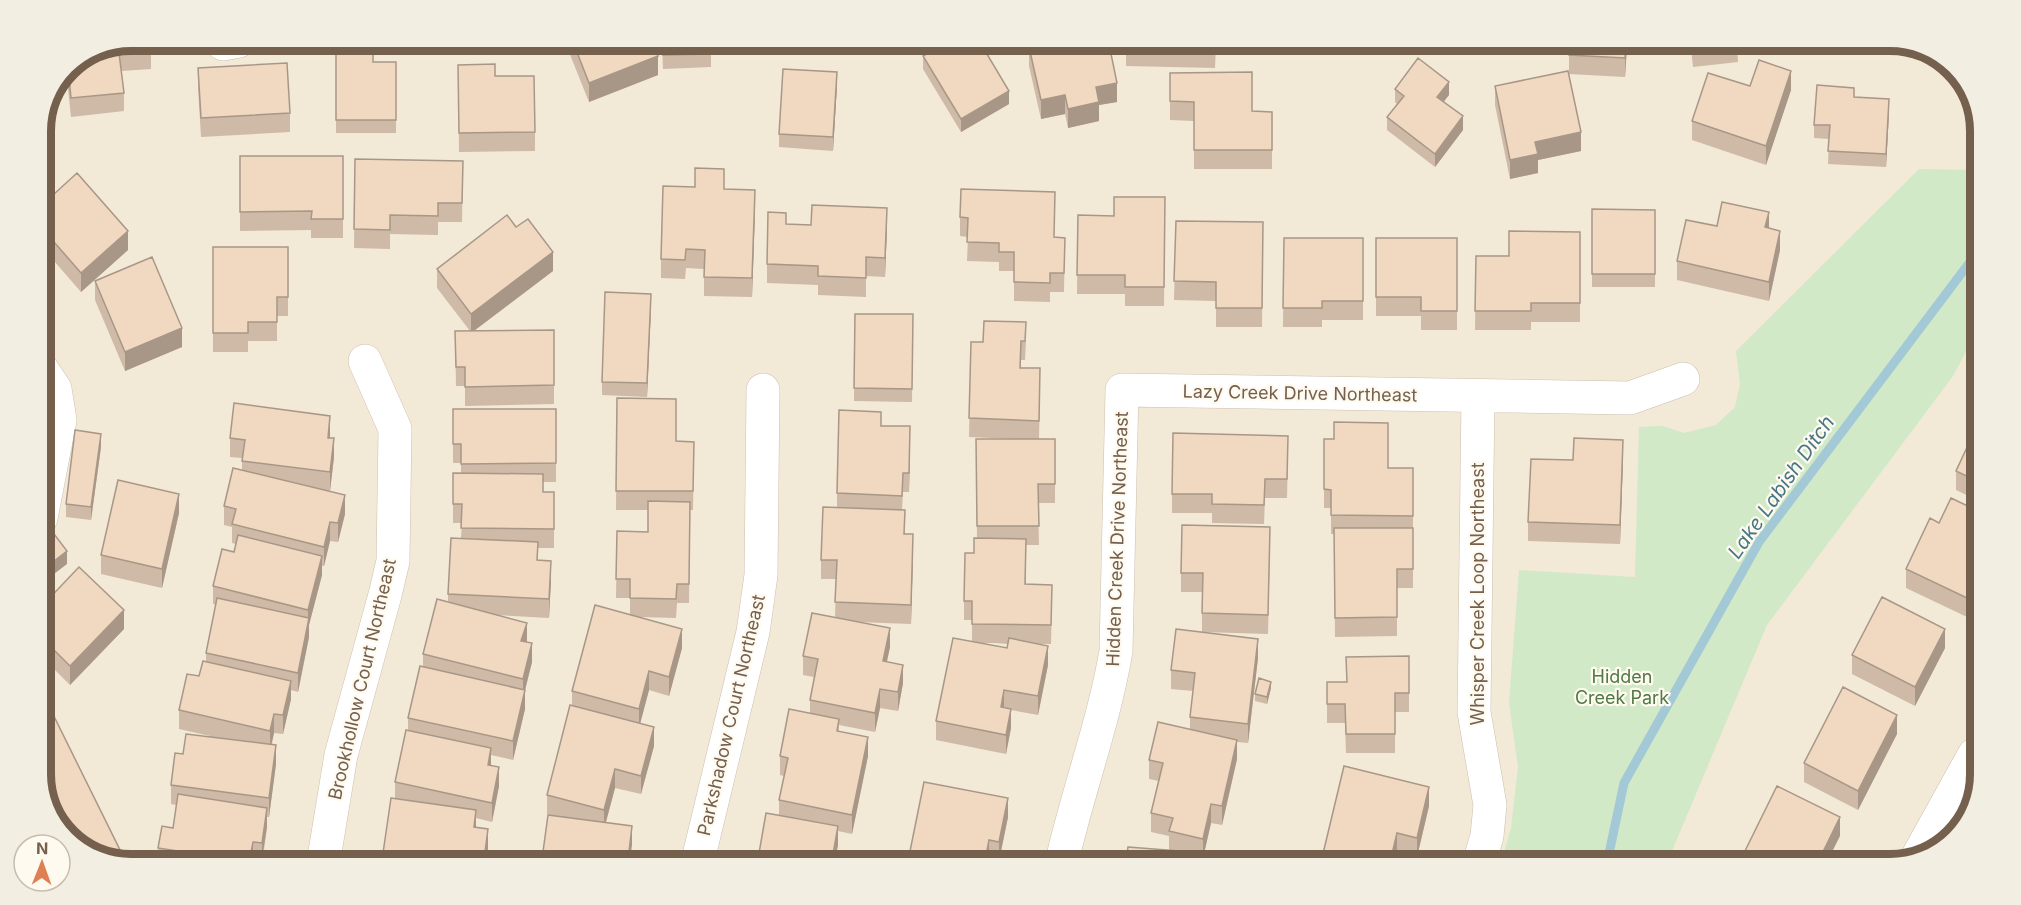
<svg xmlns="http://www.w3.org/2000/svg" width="2021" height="905" viewBox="0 0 2021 905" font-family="Inter,sans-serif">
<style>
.residential{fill:#f3e9d7}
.green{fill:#d1e9c7}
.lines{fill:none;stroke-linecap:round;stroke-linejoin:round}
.stream{stroke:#a4c9d6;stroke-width:9}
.minor-casing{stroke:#cdbfaf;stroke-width:34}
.minor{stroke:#fff;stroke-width:33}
.wall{fill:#cebaa6;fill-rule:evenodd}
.shaded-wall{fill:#a89787}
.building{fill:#f0d8c1;stroke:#a89787;stroke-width:1.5}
.labels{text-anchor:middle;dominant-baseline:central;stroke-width:4.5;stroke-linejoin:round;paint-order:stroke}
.street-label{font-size:18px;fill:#755f4d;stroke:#fefaef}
.park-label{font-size:18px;fill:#507945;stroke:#fefaef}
.water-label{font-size:20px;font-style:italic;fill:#477687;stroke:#fefaef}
.rim{fill:none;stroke:#755f4d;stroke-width:8}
</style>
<rect width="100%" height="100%" fill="#fbf6e8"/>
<path class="residential" d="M131,41L1925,48L1965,81L1980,126L1973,809L1940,849L1890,864L96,857L41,780V126L67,67Z"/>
<path class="green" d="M1919,169L1980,170L1978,329L1953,376L1767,625L1672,851L1669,864L1501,863L1511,828L1518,767L1509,703L1519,570L1635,577L1639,427L1663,426L1684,433L1716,425L1735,407L1740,384L1736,351Z"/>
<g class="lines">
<path class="stream" d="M1607,863L1624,783L1759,542L1979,250"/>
<g class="minor-casing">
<path id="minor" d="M223,44L239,41
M41,368L55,389L60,420L41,518
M1478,396L1474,712L1490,805L1487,836L1479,863
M1918,856L1974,755
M324,858L341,755L385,595L393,561L395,429L365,361
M698,860L753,632L761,575L763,390
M1062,861C1078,791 1104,722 1116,651L1122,390L1630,398L1683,379"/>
</g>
<use href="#minor" class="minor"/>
</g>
<path class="wall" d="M131,40L151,50V69L121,71L124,93V111L71,117L66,70L67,67Z
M565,42L652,43L658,75L589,102Z
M662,43H711V67L663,69Z
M1216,45L1215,68L1126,66V47Z
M1332,45H1378V47L1332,48Z
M1627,46L1625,77L1569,74L1581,151L1538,160V173L1510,179L1495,105V86L1569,72V55Z
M1029,47L1117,102L1099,105V121L1068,128L1065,114L1041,119L1029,66Z
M1691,47H1737L1738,62L1693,67Z
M336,54L373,62H396V133H336Z
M923,56L1009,104L961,132L923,69Z
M458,65L495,76L535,132V151L459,152Z
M198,68L290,113V132L201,137L198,87Z
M1170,73L1252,111L1272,112V169H1194V121L1170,120Z
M837,85L833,151L779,147V134Z
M1750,86L1791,90L1766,165L1692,140V121Z
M1395,89L1449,95L1444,101L1463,130L1435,167L1387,130V117L1397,104L1395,102Z
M1854,97L1889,112L1886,167L1828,164L1829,139L1814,138V125Z
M240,156H343V238H311V230L240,231Z
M355,159L463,161L462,222H438V235L390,234V249L354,248Z
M724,189L755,209L752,297L704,296V269L686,268L685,279L661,278V259Z
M1055,192L1054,237L1065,238L1064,292H1050V302L1014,301V271H999V262L967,261L968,237L960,236V217Z
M1165,197L1164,306H1125V294H1077L1078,215L1114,216Z
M41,206L128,250L81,292L41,246Z
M1592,209L1655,210V287H1592Z
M1176,221L1263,222L1262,327H1216V301L1174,300Z
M786,224L887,227L885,277L866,276V297L818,295V285L767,283V264Z
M1717,226L1769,228L1780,250L1769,301L1677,280V261Z
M516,227L553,271L474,331L554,330V404L465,406V386H456L455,331H470L437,288V269Z
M1580,232V322H1531V330H1475L1476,256H1509Z
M1284,238H1363V320H1322V327H1283Z
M1457,238V330H1421V316H1376V297Z
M213,247H288V316H277V341H248V352H213Z
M95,281L182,347L125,371L95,300Z
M651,307L647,397L602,395V382Z
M855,314H913L912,402L854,401Z
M1026,341L1025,360H1021V368L1040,387L1039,439H1055V503H1038L1039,545H1026V584L1052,603L1051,644H1040L1048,665L1038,715L1011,710V728L1006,754L936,740V721L972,641V620H964V601L977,538L976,439H1014L969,437L971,342ZM981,643H994L1008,644L1007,648Z
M617,398L676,441L694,442L693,510H690L689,603H677L676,618L639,617L682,648L669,696L649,690L640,723L654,746L641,794L615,788L606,822L632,845L547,814V795L572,706V691L630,615V598H616L617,531L648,532V510H616Z
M453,409H556V482H543V492H554V548H538V560L551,580L549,618L497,615L526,642L532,662L525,690V709L513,760L491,755V766L499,786L492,822L476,818V828L488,848L487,859H383V853L395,798V782L408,730V718L423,667V654L448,602V594L461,538L462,523H453V504L461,473V463H453Z
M881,426L910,445L909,492H903L902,510L905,534L913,553L911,624L857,622L890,647L887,661L903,683L898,711L880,708L875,732L839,725V731L868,756L852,834L838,831V845L835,860H758L766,813L779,815V800L784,776L780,775V756L810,713V700L814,677L803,675V656L835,618L836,579H821V560L837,507V493Z
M1977,426V500L1956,490V471Z
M330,435V438L334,457L330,491L325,490L345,514L338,542L330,541L324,566H322V575L309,625V637L298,692L291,690V699L283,734L274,733L272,744L276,764L269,817H267V827L263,858H158V848L173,828L176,805L171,804V785L183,754L210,736L179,729V710L199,676L206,661V653L216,605L213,604V586L234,552L236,544L232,543V527L224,525V506L242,470V458L230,457V438Z
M1324,439L1388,468H1413V588H1397V636L1335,637L1334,534H1331V508H1324Z
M101,447L91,520L66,517V504Z
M1288,455L1287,498H1265L1264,524L1212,523V513H1172V494Z
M1623,459L1620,544L1528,541V522L1573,460Z
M1976,510L1967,617L1906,588V569Z
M179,513L162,588L101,574V555Z
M1270,546L1268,634L1203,632L1258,658L1248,743L1237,742V759L1222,825L1211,823L1203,858L1192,855V862L1173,850H1169V836L1151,832V813L1159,781L1149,779V760L1190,729V717L1193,691L1171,689V670L1202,632V592H1181V573Z
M41,607L124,629L70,685L41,656Z
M1945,648L1915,706L1852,674V655Z
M1409,656V712H1395V753H1346L1345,723H1327V682H1346Z
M1271,688L1267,704L1255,701V694Z
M1897,734L1858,810L1804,782V763Z
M1429,806L1417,857L1397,852V856L1408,863L1321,862Z
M1008,817L999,861L989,859V861H908Z"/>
<path class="shaded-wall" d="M1626,46H1627L1625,77V58Z
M658,56V75L589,102V83Z
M1791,71V90L1766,165V146Z
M837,72V85L833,151V137Z
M1449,82V95L1437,110V97Z
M1117,83V102L1099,105V121L1068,128V109L1096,87Z
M1009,91V104L961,132V119Z
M1065,95V114L1041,119V100Z
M1889,99V112L1886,167V154Z
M1463,116V130L1435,167V154Z
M1581,132V151L1538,160V173L1510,179V160L1535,142Z
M755,190V209L752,297V278Z
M887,208V227L885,277V258Z
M1769,212V231L1765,227Z
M128,231V250L81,292V273Z
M1780,231V250L1769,301V282Z
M553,252V271L471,333V314Z
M651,294V307L647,397V383Z
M182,328V347L125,371V352Z
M330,416V435L328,456V438Z
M910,426V445L909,492V473Z
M101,434V447L91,520V507Z
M334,438V457L330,491V472Z
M1623,440V459L1620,544V525Z
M179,494V513L162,588V569Z
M345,495V514L338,542V523Z
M330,522V541L324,566V547Z
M913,534V553L911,624V605Z
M67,551V564L41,584V571Z
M322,556V575L309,625V637L298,692V673L308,622V610Z
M551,561V580L549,618V599Z
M1976,581V600L1967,617V598Z
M124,610V629L70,685V666Z
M527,623V642L521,641Z
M890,628V647L883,679V661Z
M682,629V648L669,696V677Z
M1945,629V648L1915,706V687Z
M1258,639V658L1248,743V724Z
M532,643V662L523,698V679Z
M1048,646V665L1038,715V696Z
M903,665V683L898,711V692Z
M649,671V690L639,728V709Z
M291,681V699L283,734V715Z
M1271,682V688L1267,704V697Z
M880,689V708L875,732V713Z
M525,690V709L513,760V741Z
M1004,690V709L1001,707Z
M1011,709V728L1006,754V735Z
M274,714V733L270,750V731Z
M1897,715V734L1858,810V791Z
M654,727V746L641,794V776Z
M868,737V756L852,834V815Z
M1237,740V759L1222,825V806Z
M276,745V764L269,817V798Z
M491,748V767L488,765Z
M499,767V786L492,822V803Z
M615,769V788L604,829V810Z
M1429,787V806L1417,857V838Z
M1008,798V817L999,861V842Z
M1211,804V823L1203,858V839Z
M267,808V827L262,858V843Z
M476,810V829L474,827Z
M1840,817V836L1826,864H1817Z
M632,826V845L630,860H628Z
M838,826V845L835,860H832Z
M488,829V848L487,859H484Z
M1397,833V852L1395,863L1392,854Z
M989,840V861H985Z
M253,842V858H250Z
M122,854V858H113Z"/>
<path class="building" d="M131,40L150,41L151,50L119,53L124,93L71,98L68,67Z
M573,42L652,43L658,56L589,83Z
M663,43H711V54L663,55Z
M944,44H981L1009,91L961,119L923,56Z
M1041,44H1109L1117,83L1096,87L1099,102L1068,109L1065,95L1041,100L1029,47Z
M1126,44L1215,45V49L1126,47Z
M1569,46H1626L1625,58L1569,55Z
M1693,47H1737L1738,49L1693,54Z
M373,53V62H396V120H336V54Z
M1418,58L1449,82L1437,97L1463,116L1435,154L1387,117L1404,96L1395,89Z
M1759,60L1791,71L1766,146L1692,121L1708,73L1750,86Z
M287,63L290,113L201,118L198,68Z
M495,64V76H534L535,132L459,133L458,65Z
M783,69L837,72L833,137L779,134Z
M1568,71L1581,132L1535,142L1538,154L1510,160L1495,86Z
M1252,72V111L1272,112V150H1194V102L1170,101V73Z
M1817,85L1854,88V97L1889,99L1886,154L1828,151L1830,125H1814Z
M240,156H343V219H311L312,211L240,212Z
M355,159L463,161L462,203H438V216L390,215V230L354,229Z
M695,168L724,169V189L755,190L752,278L704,277L705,250L686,249L685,260L661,259L663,186L695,187Z
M77,173L128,231L81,273L41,227V206Z
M961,189L1055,192L1054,237L1065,238L1064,273H1050V283L1014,282V252H999V243L967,242L968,218L960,217Z
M1114,197H1165L1164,287H1125V275H1077L1078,215L1114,216Z
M1722,202L1769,212L1765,227L1780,231L1769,282L1677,261L1686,220L1717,226Z
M812,205L887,208L885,258L866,257V278L818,276V266L767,264L768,212L786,213V224L811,225Z
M1592,209L1655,210V274H1592Z
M507,215L516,227L528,219L553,252L471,314L437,269Z
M1176,221L1263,222L1262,308H1216V282L1174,281Z
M1509,231L1580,232V303H1531V311H1475L1476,256H1509Z
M1284,238H1363V301H1322V308H1283Z
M1376,238H1457V311H1421V297H1376Z
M213,247H288V297H277V322H248V333H213Z
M152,257L182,328L125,352L95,281Z
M605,292L651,294L647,383L602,382Z
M855,314H913L912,389L854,388Z
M984,321L1026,322L1025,341H1021L1020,368H1040L1039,421L969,418L971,342H983Z
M554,330V385L465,387V367H456L455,331Z
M617,398L676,399V441L694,442L693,491H616Z
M234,403L330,416L328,438H334L330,472L242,461L245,440L230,438Z
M453,409H556V463L461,464V444H453Z
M839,410L881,412V426H910L909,473H903L902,496L837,493Z
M1334,422L1388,423V468H1413V516L1331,515V490L1324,489V439H1334Z
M1977,426V481L1956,471Z
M75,430L101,434L91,507L66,504Z
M1173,433L1288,436L1287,479H1265L1264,505L1212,504V494H1172Z
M1574,438L1623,440L1620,525L1528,522L1531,459L1573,460Z
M976,439H1055V484H1038L1039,526H977Z
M233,468L345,495L338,523L330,522L324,547L232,524L236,509L224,506Z
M453,473L543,474V492H554V529L461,528L462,504H453Z
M118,480L179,494L162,569L101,555Z
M1951,498L1976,510V581L1967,598L1906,569L1930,518L1939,523Z
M648,501L690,502L689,584H677L676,599L630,598V579H616L617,531L648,532Z
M823,507L905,510L904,534H913L911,605L835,602L837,560H821Z
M1182,525L1270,527L1268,615L1202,613L1203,573H1181Z
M1334,528H1413V569H1397V617L1335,618Z
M51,530L67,551L41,571V538Z
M238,535L322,556L308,610L213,586L222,549L234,552Z
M451,538L538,542L537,560L551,561L549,599L448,594Z
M974,538L1026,539L1025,584L1052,585L1051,625L972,624V601H964L965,553H974Z
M79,567L124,610L70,666L41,637V607Z
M1882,597L1945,629L1915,687L1852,655Z
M217,598L309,618L298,673L206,653Z
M437,599L527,623L521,641L532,643L523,679L423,654Z
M595,605L682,629L669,677L649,671L639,709L572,691Z
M812,613L890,628L883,661L903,665L898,692L880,689L875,713L810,700L818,659L803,656Z
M1176,629L1258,639L1248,724L1190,717L1195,673L1171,670Z
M953,638L1007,648L1009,638L1048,646L1038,696L1004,690L1001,707L1011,709L1006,735L936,721Z
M1409,656V693H1395V734H1346L1345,704H1327V682H1347L1346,657Z
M203,661L291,681L283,715L274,714L270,731L179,710L187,674L199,676Z
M420,666L525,690L513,741L408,718Z
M1259,678L1271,682L1267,697L1255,694Z
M1843,687L1897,715L1858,791L1804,763Z
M41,690L122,854L113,858L96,857L56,824L41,780Z
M570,705L654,727L641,776L615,769L604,810L547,795Z
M789,709L839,719L837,731L868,737L852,815L779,800L788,758L780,756Z
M1158,722L1237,740L1222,806L1211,804L1203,839L1169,831L1173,818L1151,813L1163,763L1149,760Z
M406,730L491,748L488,765L499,767L492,803L395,782Z
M186,734L276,745L269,798L171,785L175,753L183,754Z
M1344,766L1429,787L1417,838L1397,833L1392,854L1408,858L1407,863L1321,862Z
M924,782L1008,798L999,842L989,840L985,861H908Z
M1777,786L1840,817L1817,864H1747L1740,861Z
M178,794L267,808L262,843L253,842L250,858H223L158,848L162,826L173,828Z
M391,798L476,810L474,827L488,829L484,859H422L383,853Z
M766,813L838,826L832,860H763L758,859Z
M548,815L632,826L628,860L542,859Z
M1128,847L1192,852L1191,862L1126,861Z"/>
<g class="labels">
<g class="street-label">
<text transform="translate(1300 393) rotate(1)">Lazy Creek Drive Northeast</text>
<text transform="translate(1117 539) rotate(-88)">Hidden Creek Drive Northeast</text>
<text transform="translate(1477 594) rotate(-90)">Whisper Creek Loop Northeast</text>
<text transform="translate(362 679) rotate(-77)">Brookhollow Court Northeast</text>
<text transform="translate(731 715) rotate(-77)">Parkshadow Court Northeast</text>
</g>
<g class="park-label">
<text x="1622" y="676">Hidden<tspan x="1622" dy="21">Creek Park</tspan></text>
</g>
<g class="water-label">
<text transform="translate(1781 487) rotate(-55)">Lake Labish Ditch</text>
</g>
</g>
<path d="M0 0H2021V905H0ZM131 51H1890A80 80 0 0 1 1970 131V774A80 80 0 0 1 1890 854H131A80 80 0 0 1 51 774V131A80 80 0 0 1 131 51Z" fill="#f3eee2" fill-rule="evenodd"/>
<path class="rim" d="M131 51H1890A80 80 0 0 1 1970 131V774A80 80 0 0 1 1890 854H131A80 80 0 0 1 51 774V131A80 80 0 0 1 131 51Z"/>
<g transform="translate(42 863) rotate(1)"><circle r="28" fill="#fefaef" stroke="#c7bcae" stroke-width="1.5"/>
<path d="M0-4.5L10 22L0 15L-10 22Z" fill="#df8054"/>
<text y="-9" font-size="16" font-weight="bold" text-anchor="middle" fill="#755f4d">N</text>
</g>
</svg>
